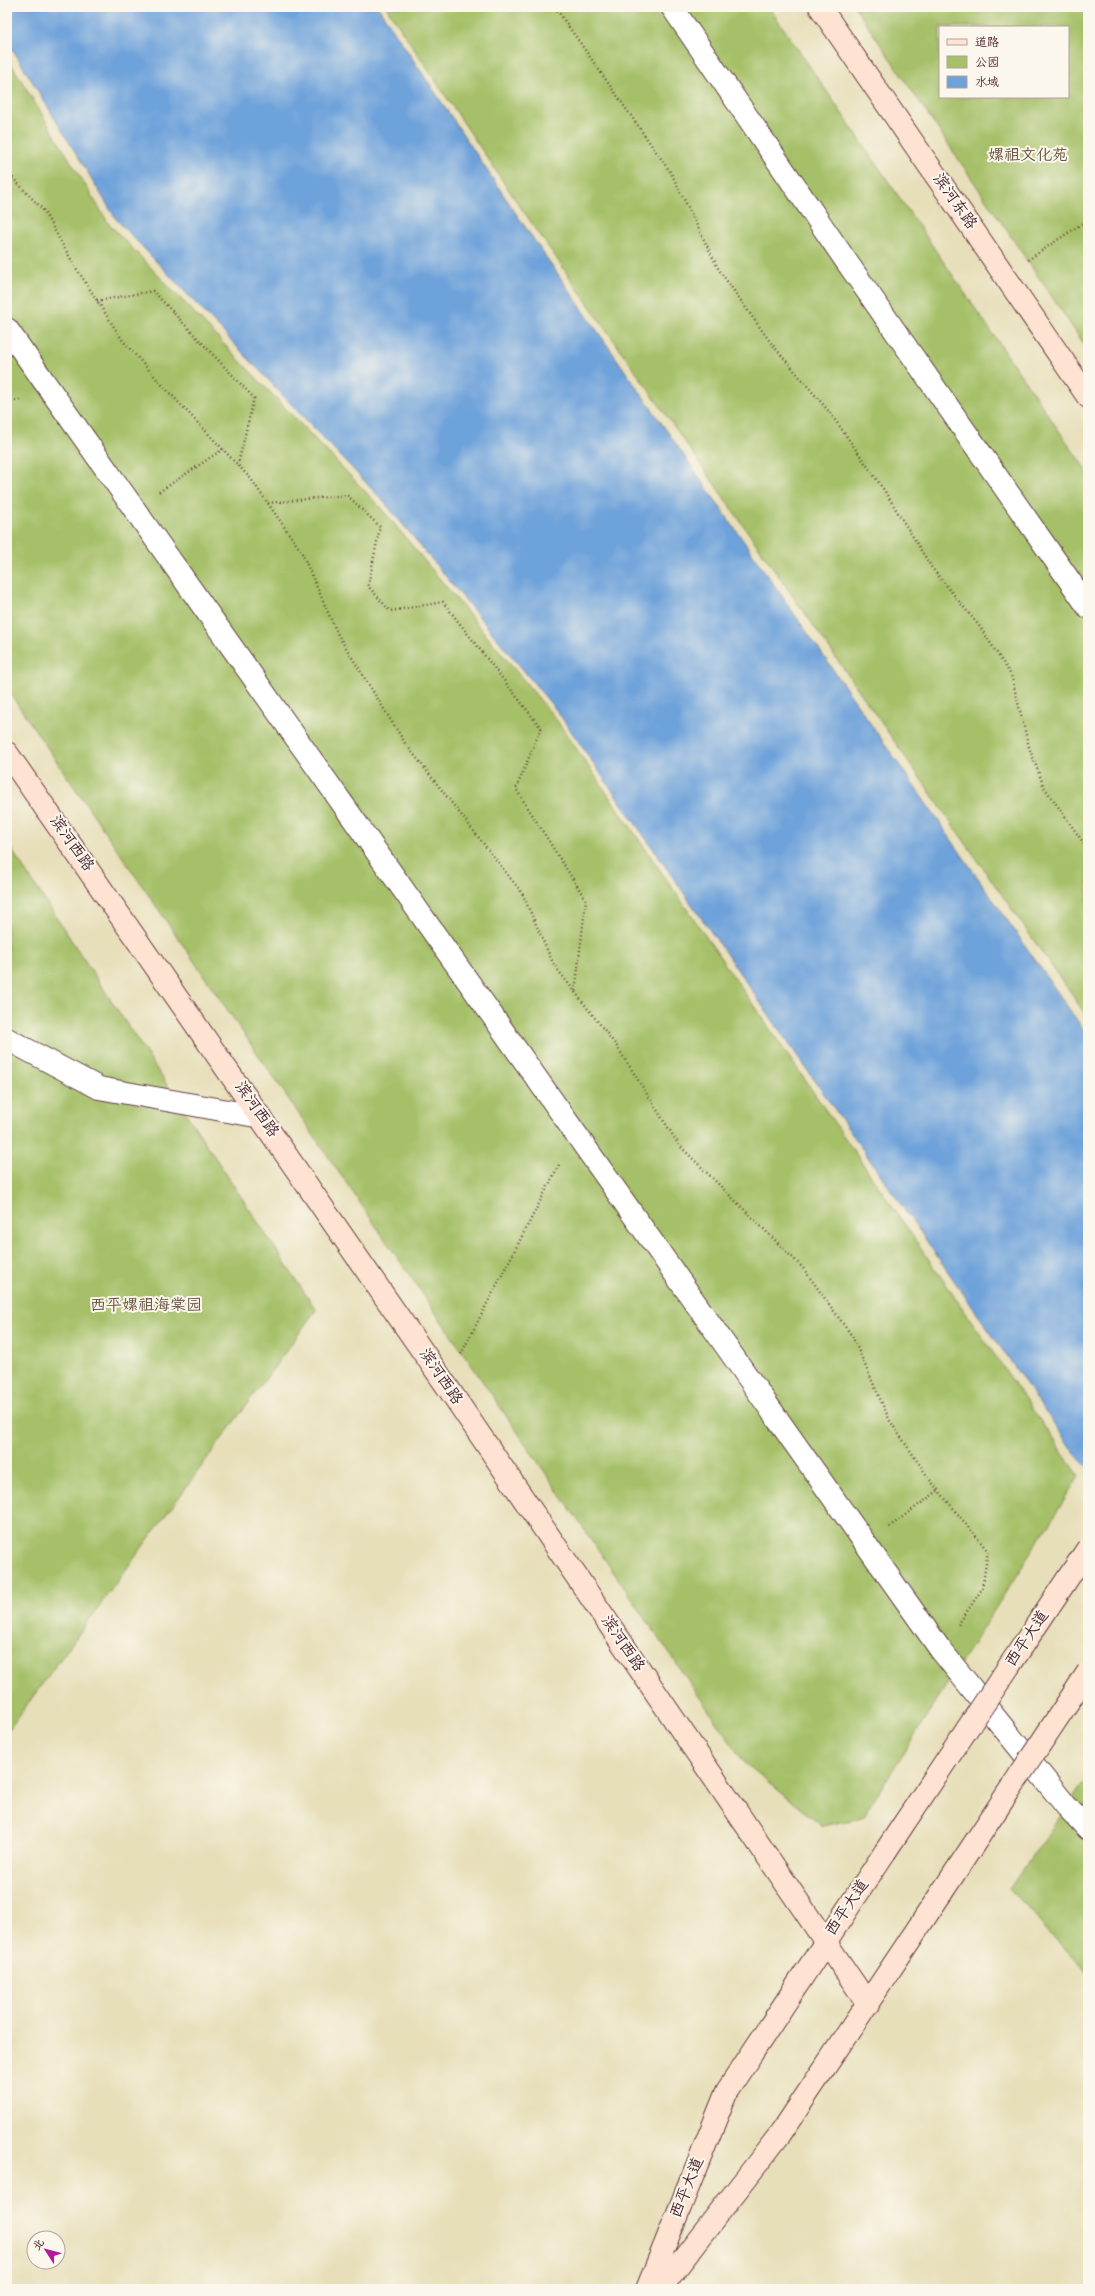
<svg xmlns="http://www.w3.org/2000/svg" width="1095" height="2296" viewBox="0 0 1095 2296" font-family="Dekko,'LXGW WenKai TC',sans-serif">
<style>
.green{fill:#a5c067;stroke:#787049;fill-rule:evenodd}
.water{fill:#6ea2da;stroke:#5c6082}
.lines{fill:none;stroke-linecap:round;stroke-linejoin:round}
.street-casing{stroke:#623c40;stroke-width:24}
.secondary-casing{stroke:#623c40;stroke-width:24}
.path{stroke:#623c40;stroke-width:2.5;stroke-dasharray:1 3;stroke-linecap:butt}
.street{stroke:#fff;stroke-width:22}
.secondary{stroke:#fee3d2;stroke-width:22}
.secondary-bridge-casing{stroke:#623c40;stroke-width:24;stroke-linecap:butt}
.secondary-bridge{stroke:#fee3d2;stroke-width:22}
.labels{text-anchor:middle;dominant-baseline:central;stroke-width:4;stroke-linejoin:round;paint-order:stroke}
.park-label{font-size:16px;fill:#654f3d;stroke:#fbf7ec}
.street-label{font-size:16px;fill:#4a1f2b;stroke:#fbf7ec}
</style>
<rect width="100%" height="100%" fill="#fbf7ec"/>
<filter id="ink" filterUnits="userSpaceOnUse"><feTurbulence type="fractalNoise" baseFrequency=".025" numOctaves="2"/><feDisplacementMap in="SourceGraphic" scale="8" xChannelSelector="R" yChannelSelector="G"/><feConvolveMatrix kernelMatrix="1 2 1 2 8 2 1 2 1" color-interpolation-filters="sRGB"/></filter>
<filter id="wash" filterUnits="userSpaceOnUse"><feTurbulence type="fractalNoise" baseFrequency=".012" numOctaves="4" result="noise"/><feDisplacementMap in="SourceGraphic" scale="16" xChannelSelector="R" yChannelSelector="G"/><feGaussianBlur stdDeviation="0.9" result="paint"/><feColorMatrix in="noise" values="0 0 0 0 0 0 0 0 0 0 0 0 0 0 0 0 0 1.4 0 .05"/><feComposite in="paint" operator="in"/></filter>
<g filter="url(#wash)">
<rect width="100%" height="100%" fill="#e7dfb9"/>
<path class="green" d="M386,7H769L1088,473V1018L510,192Z
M855,7H1088V350ZM940,27H1068V97H940Z
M7,57L109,224L380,507L555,718L1079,1477L862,1818L822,1826L744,1762L7,689Z
M7,843L316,1310L7,1732Z
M1088,1777V1973L1009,1889Z"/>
<path class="water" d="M7,7H378L523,224L1088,1036V1468L1075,1454L557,711L385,503L116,219L7,40Z"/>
</g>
<g filter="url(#ink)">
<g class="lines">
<g class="street-casing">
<path id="street" d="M672,7L844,258L1088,607
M7,329L940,1649L1067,1807L1088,1829
M7,1039L99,1088L261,1117"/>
</g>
<g class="secondary-casing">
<path id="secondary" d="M820,7L1088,397
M7,753L446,1385L868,2004
M647,2289L727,2091L885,1852
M660,2289L781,2133L942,1892"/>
</g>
<path class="path" d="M555,7L671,173L719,270L771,343L831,414L884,490L932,568L980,627L1011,675L1029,747L1044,787L1088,849
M7,172L43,210L73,263L123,341L164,387L251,479L301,551L338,635L405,743L522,893L554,965L616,1045L679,1145L803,1268L852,1336L890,1421L930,1480L988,1551L982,1589L958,1625
M1028,260L1084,222L1088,211
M97,301L153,291L254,398L238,464
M7,401L20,400
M159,492L223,449
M268,503L347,495L380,527L368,586L390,611L443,602L541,728L516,789L586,900L575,992
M1085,846L1088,844
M461,1354L560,1163
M889,1527L939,1490"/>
<use href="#street" class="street"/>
<use href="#secondary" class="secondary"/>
<g class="secondary-bridge-casing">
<path id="secondary-bridge" d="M885,1852L1088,1548
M942,1892L1088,1672"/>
</g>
<use href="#secondary-bridge" class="secondary-bridge"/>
</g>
</g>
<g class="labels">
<g class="park-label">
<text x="1028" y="156">嫘祖文化苑</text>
<text x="146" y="1306">西平嫘祖海棠园</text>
</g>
<g class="street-label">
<text transform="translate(954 202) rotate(55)">滨河东路</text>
<text transform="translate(71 844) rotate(55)">滨河西路</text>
<text transform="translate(256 1110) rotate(55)">滨河西路</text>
<text transform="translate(440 1377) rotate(56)">滨河西路</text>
<text transform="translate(1028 1639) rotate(-56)">西平大道</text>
<text transform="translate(622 1644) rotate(56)">滨河西路</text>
<text transform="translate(848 1908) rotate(-56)">西平大道</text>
<text transform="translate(688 2188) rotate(-68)">西平大道</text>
</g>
</g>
<rect width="1095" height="2296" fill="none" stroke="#fbf7ec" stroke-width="24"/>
<rect x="939" y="26" width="130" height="72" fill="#fbf7ec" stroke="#b4a19f"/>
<rect x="947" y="39" width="20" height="6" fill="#fee3d2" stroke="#b4a19f"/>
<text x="975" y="46" font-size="12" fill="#4a1f2b">道路</text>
<rect x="947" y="56" width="20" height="12" fill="#a5c067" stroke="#b4a19f"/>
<text x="975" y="66" font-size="12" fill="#4a1f2b">公园</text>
<rect x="947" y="76" width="20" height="12" fill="#6ea2da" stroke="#b4a19f"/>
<text x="975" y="86" font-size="12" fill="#4a1f2b">水域</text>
<g transform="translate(46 2250) rotate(306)"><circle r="19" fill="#fbf7ec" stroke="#b4a19f"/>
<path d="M0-3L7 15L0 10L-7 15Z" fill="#b5179e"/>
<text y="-6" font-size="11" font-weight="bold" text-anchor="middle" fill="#4a1f2b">北</text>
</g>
</svg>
